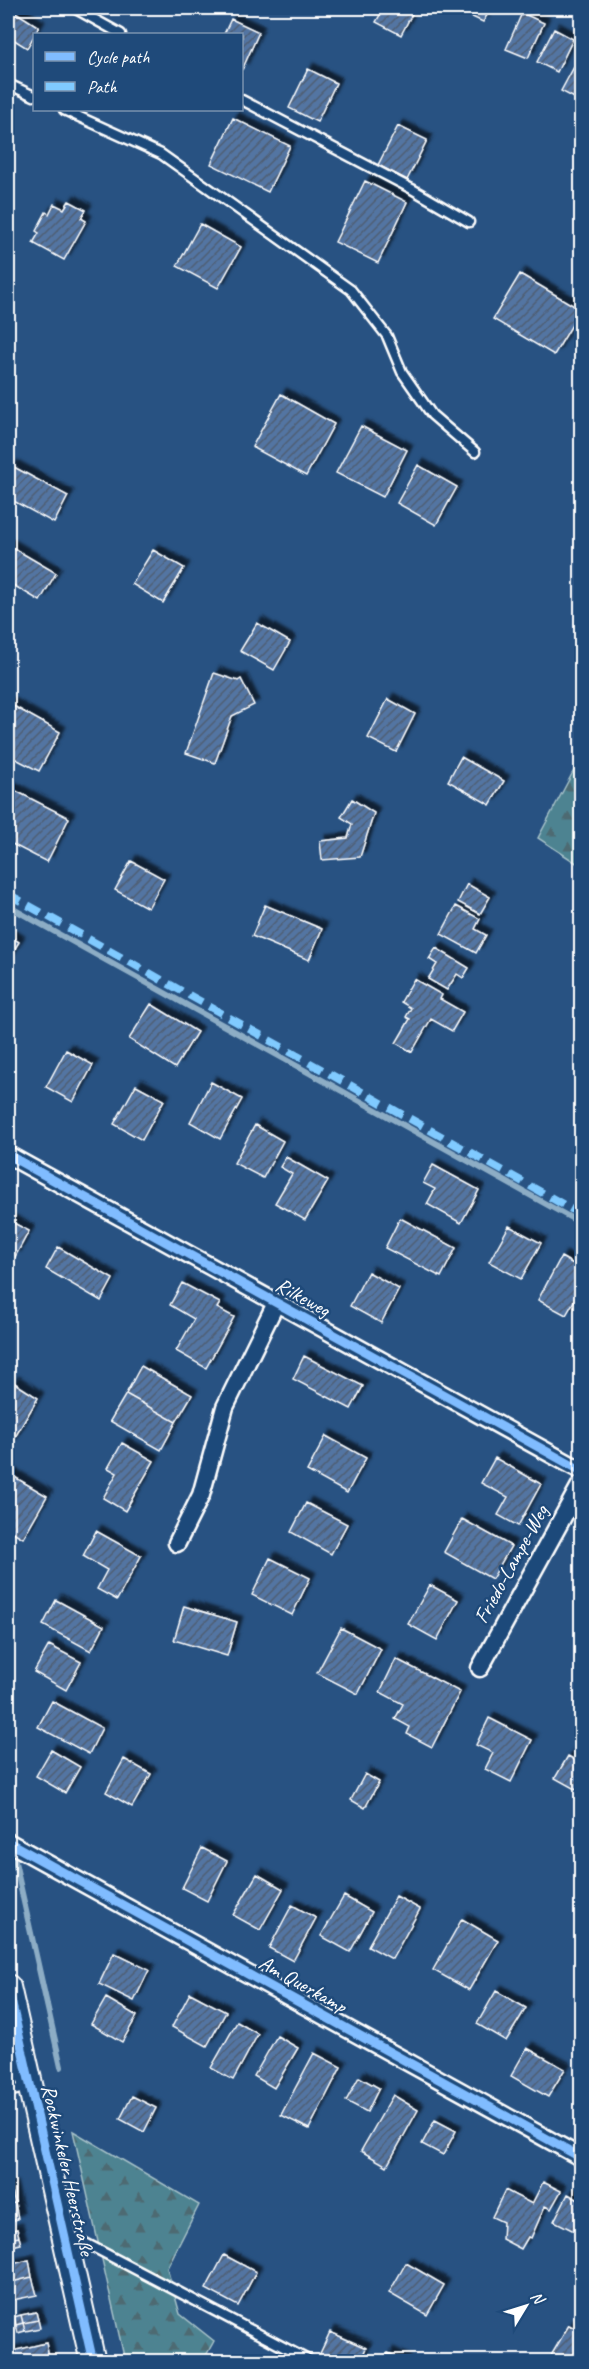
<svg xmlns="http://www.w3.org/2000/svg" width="589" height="2369" viewBox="0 0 589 2369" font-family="Caveat,sans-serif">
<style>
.forest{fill:url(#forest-firs);stroke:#a6c1c8;stroke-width:1.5}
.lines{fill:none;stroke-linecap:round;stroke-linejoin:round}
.stream{stroke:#8dadc5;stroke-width:6}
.building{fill:url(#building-hatch);stroke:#fff;stroke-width:1.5;filter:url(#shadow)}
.service-casing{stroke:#fff;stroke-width:13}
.minor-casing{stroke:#fff;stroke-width:21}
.secondary-casing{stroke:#fff;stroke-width:28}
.service{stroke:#1f4a7a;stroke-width:8}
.minor{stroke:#1f4a7a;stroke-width:16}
.secondary{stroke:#1f4a7a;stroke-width:24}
.quiet{stroke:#80caff;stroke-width:8;stroke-dasharray:15 8;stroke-linecap:butt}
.cycleway-casing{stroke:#1f4a7a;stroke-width:13}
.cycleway{stroke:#80bcff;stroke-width:9}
.labels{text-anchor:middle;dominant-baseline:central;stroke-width:5;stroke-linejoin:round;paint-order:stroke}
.street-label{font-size:21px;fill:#fff;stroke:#1f4a7a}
</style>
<defs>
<pattern id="forest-firs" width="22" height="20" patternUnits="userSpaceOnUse" patternTransform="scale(1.5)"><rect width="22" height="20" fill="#4e8391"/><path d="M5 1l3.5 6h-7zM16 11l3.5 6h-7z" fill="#4d6a72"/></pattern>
<pattern id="building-hatch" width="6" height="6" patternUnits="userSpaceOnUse" patternTransform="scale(1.5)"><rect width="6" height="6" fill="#5274a2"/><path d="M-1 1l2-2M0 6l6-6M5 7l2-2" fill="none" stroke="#4f5e73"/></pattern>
<filter id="shadow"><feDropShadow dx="5.5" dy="-5.5" stdDeviation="1.5" flood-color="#0009"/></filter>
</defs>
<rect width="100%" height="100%" fill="#285282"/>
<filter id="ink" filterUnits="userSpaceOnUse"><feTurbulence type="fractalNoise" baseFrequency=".0167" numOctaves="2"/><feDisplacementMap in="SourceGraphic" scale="12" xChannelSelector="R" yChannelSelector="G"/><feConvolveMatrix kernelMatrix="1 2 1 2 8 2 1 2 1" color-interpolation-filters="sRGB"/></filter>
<g filter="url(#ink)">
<path class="forest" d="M581,757V866L538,838Z
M73,2131L199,2205L167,2268L180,2314L214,2341L203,2361H125Z"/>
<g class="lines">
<path class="stream" d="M8,906L582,1224
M13,1853L61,2067"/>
</g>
<path class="building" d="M9,8L39,27L27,48L8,36Z
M384,8H415L401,35L376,22Z
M458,8H491L483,22L457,10Z
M522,13L544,23L528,58L506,49Z
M231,19L259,32L242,70V34H224Z
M554,29L573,39L557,72L537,62Z
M582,52V102L561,91Z
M308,69L336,83L317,122L289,108Z
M233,118L290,146L268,192L211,164Z
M398,126L427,140L407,180L378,165Z
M365,181L407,202L378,263L335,242Z
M69,201L86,210L81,218L86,221L64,260L33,243L39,233L36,231L46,212L49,214L54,204L64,209Z
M200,224L241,247L218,288L177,266Z
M520,274L581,310L554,355L493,319Z
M281,394L334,424L306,476L252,447Z
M361,426L407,450L383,497L336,473Z
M418,465L457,487L436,525L397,503Z
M12,466L68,496L54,523L8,498V475Z
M8,545L56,573L40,601L8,582Z
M153,550L184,568L163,603L132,584Z
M257,623L290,642L274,670L240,651Z
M214,673L238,681L241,679L254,705L232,716L215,763L186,753Z
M388,699L415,714L396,752L368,738Z
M8,703L60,732L39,771L8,755Z
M461,757L504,781L490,805L448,781Z
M10,788L69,818L47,862L8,842V792Z
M352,799L374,813L360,857L322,860L320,841L348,838L352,824L341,817Z
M131,861L164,879L148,908L115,890Z
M467,884L490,897L480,914L458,902Z
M265,905L322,929L309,960L252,936Z
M456,906L480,919L475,929L486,935L476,953L441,934Z
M8,935L19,942L8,960Z
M436,948L469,968L463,978L457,974L447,990L428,979L437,964L429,959Z
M414,979L442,995L440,999L463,1012L452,1031L431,1019L412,1052L396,1043L410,1019L406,1017L411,1008L401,1002Z
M151,1004L197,1032L175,1068L129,1039Z
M66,1050L93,1065L73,1102L46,1087Z
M211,1082L242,1099L220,1139L190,1122Z
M136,1085L164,1100L142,1140L114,1124Z
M255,1125L283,1141L263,1178L234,1163Z
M286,1157L328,1181L305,1220L275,1203L292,1174L280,1167Z
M433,1165L479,1190L461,1223L427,1204L435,1189L423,1183Z
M400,1218L456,1248L441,1277L385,1248Z
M8,1220L29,1231L15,1257L8,1252Z
M509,1226L541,1243L521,1279L489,1262Z
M58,1247L113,1279L101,1301L46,1269Z
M561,1257L582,1269V1287L566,1315L538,1300Z
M368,1272L399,1289L381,1323L350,1306Z
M182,1283L220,1303L217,1308L234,1317L206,1368L176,1351L194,1319L170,1305Z
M304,1356L363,1386L351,1409L293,1379Z
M141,1366L192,1395L176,1422L126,1394Z
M13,1382L38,1398L11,1444L8,1441V1391Z
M126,1394L176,1422L161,1450L110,1421Z
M326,1436L366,1458L347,1493L307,1471Z
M122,1443L154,1461L125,1511L103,1498L117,1473L108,1468Z
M495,1458L541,1484L518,1526L498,1515L508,1497L481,1483Z
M11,1475L47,1496L23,1538L8,1529V1482Z
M306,1503L347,1524L331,1554L291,1532Z
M462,1519L511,1546L492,1579L444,1552Z
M96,1531L141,1556L117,1600L97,1589L107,1570L83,1556Z
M270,1558L310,1578L292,1615L252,1595Z
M430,1585L458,1600L437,1640L408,1624Z
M56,1600L104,1626L91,1651L43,1625Z
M184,1606L237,1622L227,1656L174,1640Z
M341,1628L381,1649L358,1694L317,1673Z
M49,1645L81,1662L66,1690L34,1672Z
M396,1659L460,1692L432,1747L407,1734L410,1727L395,1719L403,1704L380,1692Z
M52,1701L102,1728L89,1754L38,1727Z
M489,1718L532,1740L511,1782L485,1769L493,1753L476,1745Z
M51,1750L80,1767L65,1793L36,1776Z
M568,1756L582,1764V1793L555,1778Z
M124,1759L151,1774L132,1807L106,1792Z
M365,1774L379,1782L365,1808L351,1800Z
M202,1848L227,1861L207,1901L182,1888Z
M257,1874L283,1889L260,1930L233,1915Z
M344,1896L372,1912L350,1952L321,1936Z
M396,1896L420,1909L392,1959L368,1946Z
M292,1905L316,1918L293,1961L269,1948Z
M462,1919L498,1940L469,1990L433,1970Z
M114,1953L149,1970L134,2001L99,1984Z
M496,1991L526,2008L506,2041L477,2024Z
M190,1993L226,2012L207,2046L172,2027Z
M106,1998L137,2016L122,2042L91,2024Z
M237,2022L258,2034L233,2080L211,2068Z
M277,2036L298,2048L274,2088L254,2076Z
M527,2048L565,2069L548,2097L511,2076Z
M314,2053L341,2067L309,2129L281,2115Z
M359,2077L379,2088L367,2112L346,2101Z
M393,2095L418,2110L387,2166L361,2151Z
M132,2096L156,2108L144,2132L120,2119Z
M435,2120L456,2131L443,2155L422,2144Z
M543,2182L561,2191L551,2209L545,2206L531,2238L528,2237L521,2249L502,2239L503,2222L492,2217L505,2190L532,2204Z
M8,2187H11L15,2203L8,2204Z
M568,2194L582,2202V2235L554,2221Z
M15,2203L18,2219L8,2222V2204Z
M17,2229L19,2237L8,2239V2231Z
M19,2237L21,2244L8,2247V2239Z
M224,2255L256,2272L238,2306L206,2289Z
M29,2260L32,2277L8,2283V2265Z
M406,2263L444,2285L427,2315L389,2293Z
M32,2277L37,2295L8,2301V2283Z
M36,2312L38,2320L23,2323L21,2315Z
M21,2315L23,2323L16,2325L14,2317Z
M38,2320L40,2328L25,2331L23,2323Z
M23,2323L25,2331L18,2333L16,2325Z
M569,2325L582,2332V2362H553L549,2359Z
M330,2332L366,2348L360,2362L317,2360Z
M46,2343L50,2362H9L8,2352Z
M388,2353L406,2362H384Z"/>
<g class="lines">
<g class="service-casing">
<path id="service" d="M74,8L121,34
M8,84L34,96
M242,100L412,189L469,222
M64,110L161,154L351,290L387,336L402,372L432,415L475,452
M8,2092L28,2087
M70,2235L312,2362"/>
</g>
<g class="minor-casing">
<path id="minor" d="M8,1155L582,1471
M177,1543L201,1495L225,1407L276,1303
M480,1668L582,1482
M8,1842L582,2158"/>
</g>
<g class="secondary-casing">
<path id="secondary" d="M8,1987L93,2362"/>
</g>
<use href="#service" class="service"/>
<use href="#minor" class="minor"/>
<use href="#secondary" class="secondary"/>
<path class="quiet" d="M8,894L582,1215"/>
<g class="cycleway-casing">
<path id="cycleway" d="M8,1155L582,1471
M8,1842L582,2158
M8,1987L93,2362"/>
</g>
<use href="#cycleway" class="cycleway"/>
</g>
</g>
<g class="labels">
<g class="street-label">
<text transform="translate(303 1297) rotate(29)">Rilkeweg</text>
<text transform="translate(511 1564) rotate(-61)">Friedo-Lampe-Weg</text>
<text transform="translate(303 1984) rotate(29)">Am Querkamp</text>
<text transform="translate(68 2170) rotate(77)">Rockwinkeler Heerstraße</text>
</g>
</g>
<rect width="589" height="2369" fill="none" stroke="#1f4a7a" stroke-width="30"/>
<rect x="15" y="15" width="559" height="2339" fill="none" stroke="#fff" stroke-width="2" filter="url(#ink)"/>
<rect x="33" y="33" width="210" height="78" fill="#1f4a7a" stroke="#7992af" stroke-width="1.5"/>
<rect x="45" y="52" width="30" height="9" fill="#80bcff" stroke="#7992af" stroke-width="1.5"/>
<text x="87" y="63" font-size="18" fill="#ffffff">Cycle path</text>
<rect x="45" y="82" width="30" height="9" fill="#80caff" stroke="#7992af" stroke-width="1.5"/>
<text x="87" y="93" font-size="18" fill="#ffffff">Path</text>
<g transform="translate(526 2306) rotate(52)" stroke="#1f4a7a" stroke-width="4.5" paint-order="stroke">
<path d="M0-4.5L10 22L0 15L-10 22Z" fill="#ffffff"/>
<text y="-9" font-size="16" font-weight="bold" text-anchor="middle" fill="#ffffff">N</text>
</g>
</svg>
